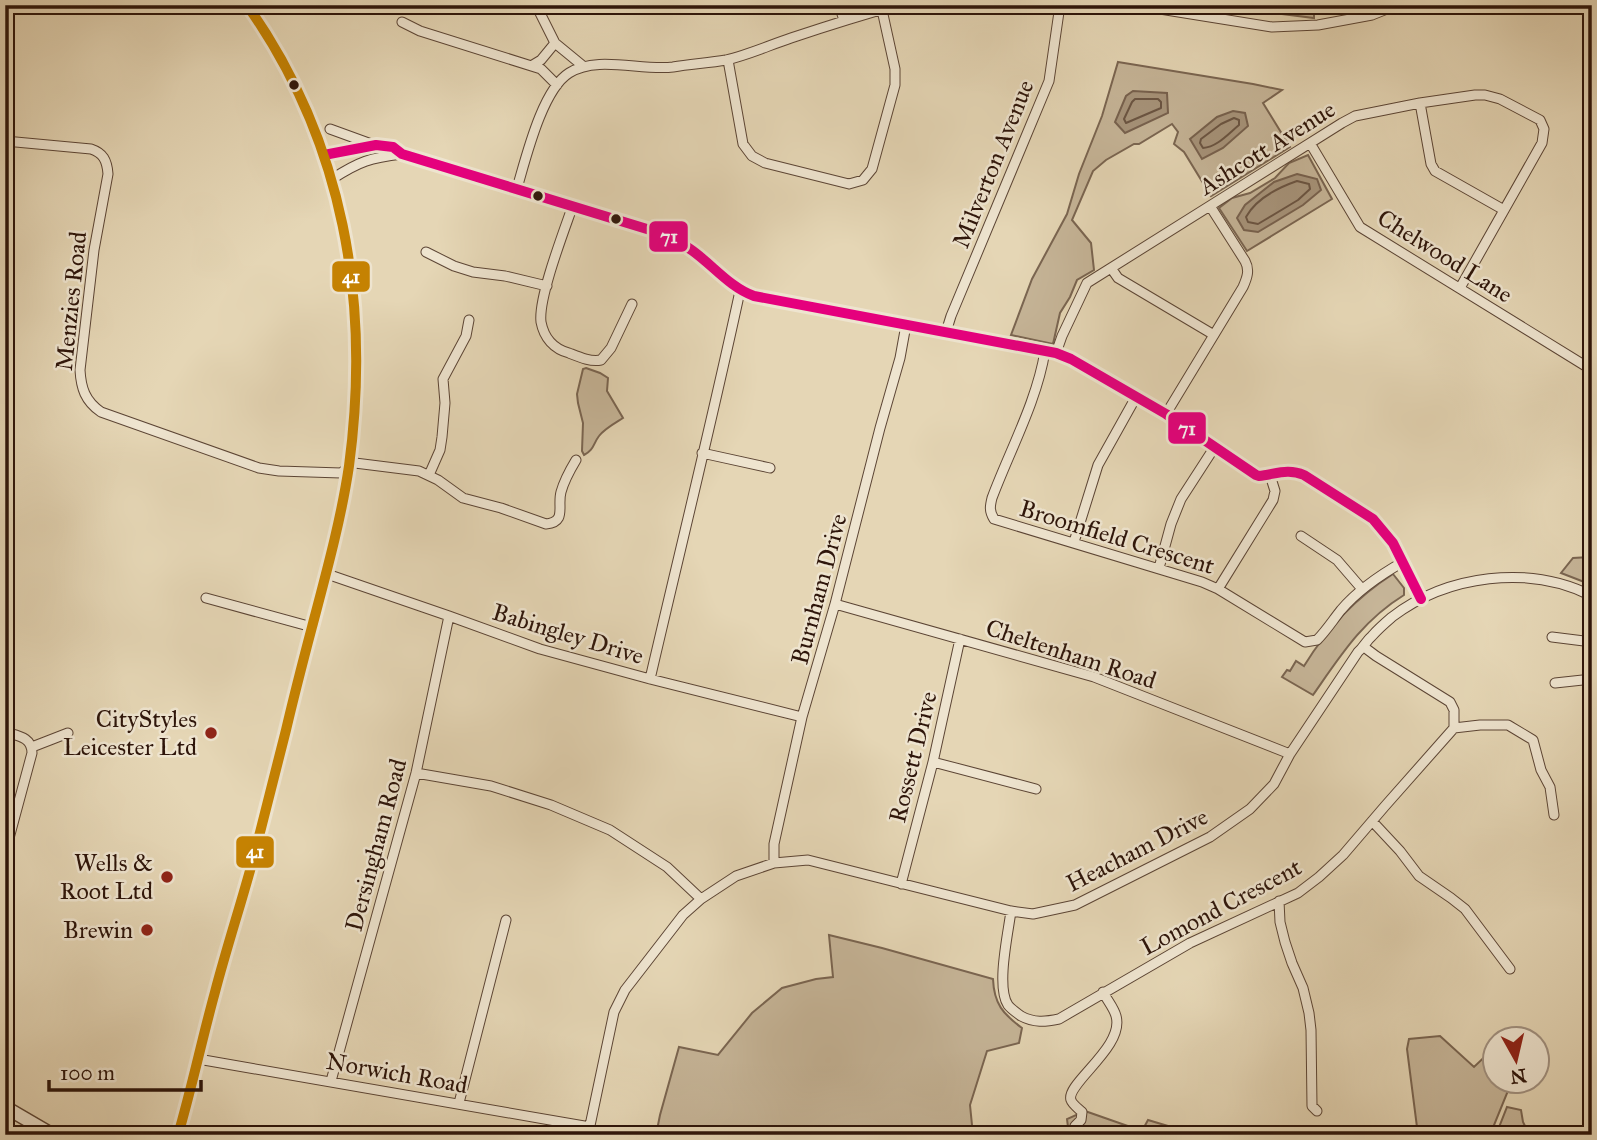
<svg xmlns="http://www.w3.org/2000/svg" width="1597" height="1140" viewBox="0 0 1597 1140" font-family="'IM FELL Great Primer',serif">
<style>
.green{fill:#c6b598;stroke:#7a6551;stroke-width:2}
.water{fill:#a7947b;stroke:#77614e;stroke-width:2}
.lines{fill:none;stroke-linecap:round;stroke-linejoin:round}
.shore{stroke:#6a5442;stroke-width:2}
.minor-casing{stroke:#5c4535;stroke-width:11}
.tertiary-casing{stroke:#5c4535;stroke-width:15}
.minor{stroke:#eee4cf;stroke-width:9}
.tertiary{stroke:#eee4cf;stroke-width:12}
.bus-1-casing{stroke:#eee4cf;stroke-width:16}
.bus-2-casing{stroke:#eee4cf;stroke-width:16}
.bus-1{stroke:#e5007d;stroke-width:10}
.bus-2{stroke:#c58202;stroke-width:10}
.bus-dot{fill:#2e150a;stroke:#eee4cf;stroke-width:2.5}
.poi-dot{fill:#8f2418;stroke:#eee4cf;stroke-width:2.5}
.labels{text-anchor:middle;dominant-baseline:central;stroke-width:5;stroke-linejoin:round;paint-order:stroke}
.street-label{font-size:24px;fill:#2e150a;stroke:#eee4cf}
.poi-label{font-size:24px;fill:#2e150a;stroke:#eee4cf;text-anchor:end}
.line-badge{stroke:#eee4cf;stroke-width:2.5}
.badge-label{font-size:19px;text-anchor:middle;font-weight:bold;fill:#fff}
</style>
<rect width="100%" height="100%" fill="#e5d6b5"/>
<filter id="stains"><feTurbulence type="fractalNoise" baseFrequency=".00286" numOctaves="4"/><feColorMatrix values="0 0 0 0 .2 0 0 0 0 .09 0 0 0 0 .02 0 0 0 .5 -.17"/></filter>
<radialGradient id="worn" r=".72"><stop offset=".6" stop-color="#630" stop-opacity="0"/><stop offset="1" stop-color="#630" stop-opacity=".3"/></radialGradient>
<path class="green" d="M1209,5H1314V18Z
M1118,62L1253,84L1282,90L1263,103L1290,147L1211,196L1184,152L1174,144L1178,132L1172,124L1139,144H1134L1106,160L1093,171L1072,220L1091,243L1094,270L1077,280L1070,297L1060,313L1053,344L1011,335L1032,279L1067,214L1079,174L1102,116Z
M1308,155L1332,199L1247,251L1219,208L1232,198L1250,193L1275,178L1289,163Z
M586,368L600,373L608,378L607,391L623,418C615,423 604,429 599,436C593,444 594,450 584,455L582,451L583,423L578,403L577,394L583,369Z
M1592,555V585L1561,573L1573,558L1590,557Z
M1393,574L1404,588V595C1362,621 1341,655 1313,695L1282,677L1287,670L1290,671L1296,661L1304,666C1326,630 1357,597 1393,574Z
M829,935L882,948L993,979C994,1004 1003,1014 1022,1028L1019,1043L987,1051L970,1105L973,1135H656L660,1115L679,1047L718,1055L752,1013L782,988L816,979L833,977Z
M1440,1036L1474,1067L1494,1048L1496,1049V1080L1512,1081L1490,1135H1418L1407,1049L1409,1039Z
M1507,1107L1521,1110L1523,1122L1526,1128L1525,1135H1496Z
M1085,1111L1142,1131L1148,1120L1198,1135H1069L1067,1119Z"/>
<path class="water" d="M1133,91L1167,93L1168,113L1125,133L1115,122L1126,96Z
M1233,111L1245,113L1248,126L1223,148L1202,159L1190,139L1217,117Z
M1297,174L1317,179L1321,190L1303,205L1258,232L1244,230L1237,218L1245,205L1274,182Z"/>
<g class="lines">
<path class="shore" d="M1135,99H1158L1161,102V108L1126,123L1124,119L1132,102Z
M1234,118L1239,120V125C1228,134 1217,147 1203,148L1200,143L1201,139L1221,124Z
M1297,181L1309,184L1310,189L1298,200L1258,224L1248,222L1246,217C1256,199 1277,188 1297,181Z"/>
<g class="minor-casing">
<path id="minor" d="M536,5L555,43L583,66
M839,5L844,20
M1135,5L1272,27L1318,25L1372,15L1397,5
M402,22L420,31L541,69L557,85
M728,60L743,144L752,156L765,163L849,184L863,180L872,169L895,85V69L882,10
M531,66L541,60L555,43
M1420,103L1431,164L1435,171L1504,210
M330,129L374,145
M5,141L91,149C103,153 107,160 108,174L94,250L80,370C81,388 85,401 101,412L259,468L279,471L341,473L355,463L419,471L438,480L463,498L501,508L546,524C567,522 557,506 561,492C564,481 570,470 576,460
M1310,143L1360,227L1592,370
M324,155L376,145L393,147L402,154L660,233C671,237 681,242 690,249C712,264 729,287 754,296L1056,353L1071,359L1166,414L1256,475L1259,476C1276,474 1288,468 1304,475L1373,519L1393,543L1421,599
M332,179C360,161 370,158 402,154
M517,188C526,158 542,90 569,73C597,55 641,71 673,67C690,64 709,63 726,60C748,55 770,45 791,38C827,26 862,15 898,5
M573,205C564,231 538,298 541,322C544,338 554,349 569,353C579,357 590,362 601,360L611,348L632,304
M426,252L454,266L473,272L505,276L547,286
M1111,268L1118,278L1214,335
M946,332L951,316L1049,81L1060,5
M1045,351C1037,401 1010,450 992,498C990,506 989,511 994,519L1202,582L1218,589L1305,642L1317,640C1326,631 1333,620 1341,610C1358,590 1380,575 1403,562
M1056,353L1062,336L1087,283L1342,123L1355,116L1420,103L1475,95H1485L1500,99L1540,120L1544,129L1542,143L1460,288
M1166,414L1243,287C1247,278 1250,270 1245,261L1210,206
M702,453L770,468
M429,475L440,450L442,437L445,403L443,379L466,336L469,320
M1301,536L1337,560L1362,589
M1074,542L1098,465L1136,397
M1159,568L1171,524L1181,499L1214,448
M327,574L449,616L540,649L650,679L802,717
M1218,589L1273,500L1275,491L1270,475
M206,598L312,627
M835,604L1094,677L1290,754
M1552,637L1592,642
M650,679C680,550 712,421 740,291
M1555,683L1592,679
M1454,728L1480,725H1508L1533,740L1541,770L1550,787L1554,815
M5,732C18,736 32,737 32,753L5,853
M32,747L68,733
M933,762L1036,789
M416,773L491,786L551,805L610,830L667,867L701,899
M1372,821L1400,851L1419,876L1451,898L1465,909L1510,969
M774,863V844L802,717L835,604L880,428L900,358L906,325
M901,884L933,762L960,639
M1279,901L1280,922L1285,942L1292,963L1303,988L1309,1013L1311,1030L1312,1106L1317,1111
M1011,911C1008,934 996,987 1008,1005C1011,1009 1017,1013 1021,1016C1034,1023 1045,1022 1059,1019L1190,943L1298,893L1319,877L1343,855L1385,806L1454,728V710L1450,702L1376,656L1364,647
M1588,1032L1592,1033
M198,1059L590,1127
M331,1081L416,773L449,616
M459,1103L506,920
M1075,1126L1081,1120L1082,1112C1079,1109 1072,1104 1071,1100C1065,1084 1125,1047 1116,1016C1114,1008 1107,1000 1103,992
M178,1135C192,1087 202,1039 215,992C227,946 242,901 254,856C265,814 275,772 286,730C294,696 303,661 312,627C326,574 341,520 349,466C371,302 344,142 247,5
M588,1135L614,1012L625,990L683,915L701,899L736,876L774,863L808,860L1011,911L1033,914L1075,905L1210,837L1250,809L1274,784L1290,754L1358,652C1364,647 1366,641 1372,636C1378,629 1385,623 1392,617C1447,575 1529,564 1592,596"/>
</g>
<g class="tertiary-casing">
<path id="tertiary" d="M5,1107L53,1135"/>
</g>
<use href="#minor" class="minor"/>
<use href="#tertiary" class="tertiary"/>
<g class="bus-1-casing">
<path id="bus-1" d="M324,155L376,145L393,147L402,154L660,233C671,237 681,242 690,249C712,264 729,287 754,296L1056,353L1071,359L1166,414L1256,475L1259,476C1276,474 1288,468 1304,475L1373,519L1393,543L1421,599"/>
</g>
<g class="bus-2-casing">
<path id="bus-2" d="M178,1135C192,1087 202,1039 215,992C227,946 242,901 254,856C265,814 275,772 286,730C294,696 303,661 312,627C326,574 341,520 349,466C371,302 344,142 247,5"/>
</g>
<use href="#bus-1" class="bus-1"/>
<use href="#bus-2" class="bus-2"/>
</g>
<g class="bus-dot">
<circle cx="294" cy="85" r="6"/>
<circle cx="538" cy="196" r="6"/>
<circle cx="616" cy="219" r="6"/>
</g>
<g class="poi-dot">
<circle cx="211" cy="733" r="7"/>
<circle cx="167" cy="877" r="7"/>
<circle cx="147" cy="930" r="7"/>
</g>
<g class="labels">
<g class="street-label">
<text transform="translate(1267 148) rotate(-32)">Ashcott Avenue</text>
<text transform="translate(993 164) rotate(-68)">Milverton Avenue</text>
<text transform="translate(1445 256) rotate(32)">Chelwood Lane</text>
<text transform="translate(71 301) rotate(-84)">Menzies Road</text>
<text transform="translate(1117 537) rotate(17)">Broomfield Crescent</text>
<text transform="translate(819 589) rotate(-75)">Burnham Drive</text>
<text transform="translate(568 634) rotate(17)">Babingley Drive</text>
<text transform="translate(1071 654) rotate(18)">Cheltenham Road</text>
<text transform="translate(913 757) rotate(-76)">Rossett Drive</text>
<text transform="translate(376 845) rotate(-75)">Dersingham Road</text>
<text transform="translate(1137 850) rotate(-27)">Heacham Drive</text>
<text transform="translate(1221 907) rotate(-28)">Lomond Crescent</text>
<text transform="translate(397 1073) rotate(10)">Norwich Road</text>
</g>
<g class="poi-label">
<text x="197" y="719">CityStyles<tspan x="197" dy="28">Leicester Ltd</tspan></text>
<text x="153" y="863">Wells &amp;<tspan x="153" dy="28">Root Ltd</tspan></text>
<text x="133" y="930">Brewin</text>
</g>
</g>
<g class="line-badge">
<rect x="648" y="220" width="41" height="33" rx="7" fill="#e5007d"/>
<rect x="331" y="260" width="40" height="33" rx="7" fill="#c58202"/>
<rect x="1167" y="411" width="40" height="34" rx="7" fill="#e5007d"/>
<rect x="235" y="835" width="40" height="34" rx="7" fill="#c58202"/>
</g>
<g class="badge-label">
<text x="669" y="243">71</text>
<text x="351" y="283">41</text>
<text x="1187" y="435">71</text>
<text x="255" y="858">41</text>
</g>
<rect width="1597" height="1140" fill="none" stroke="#e5d6b5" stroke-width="28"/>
<rect x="7" y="7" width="1583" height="1126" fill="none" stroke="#2e150a" stroke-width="3.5"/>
<rect x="14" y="14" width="1569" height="1112" fill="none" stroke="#2e150a" stroke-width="2"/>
<g transform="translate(1516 1060) rotate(172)"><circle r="33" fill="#eee4cf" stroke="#a19180" stroke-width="2"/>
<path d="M0-5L12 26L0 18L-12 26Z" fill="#8f2418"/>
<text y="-10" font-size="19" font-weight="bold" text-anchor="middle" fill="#2e150a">N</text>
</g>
<path d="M49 1080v10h152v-10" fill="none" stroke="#2e150a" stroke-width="3.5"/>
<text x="60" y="1080" font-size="21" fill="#2e150a" stroke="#eee4cf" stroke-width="5" paint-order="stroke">100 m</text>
<rect width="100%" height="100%" filter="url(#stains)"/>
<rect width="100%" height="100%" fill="url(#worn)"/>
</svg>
